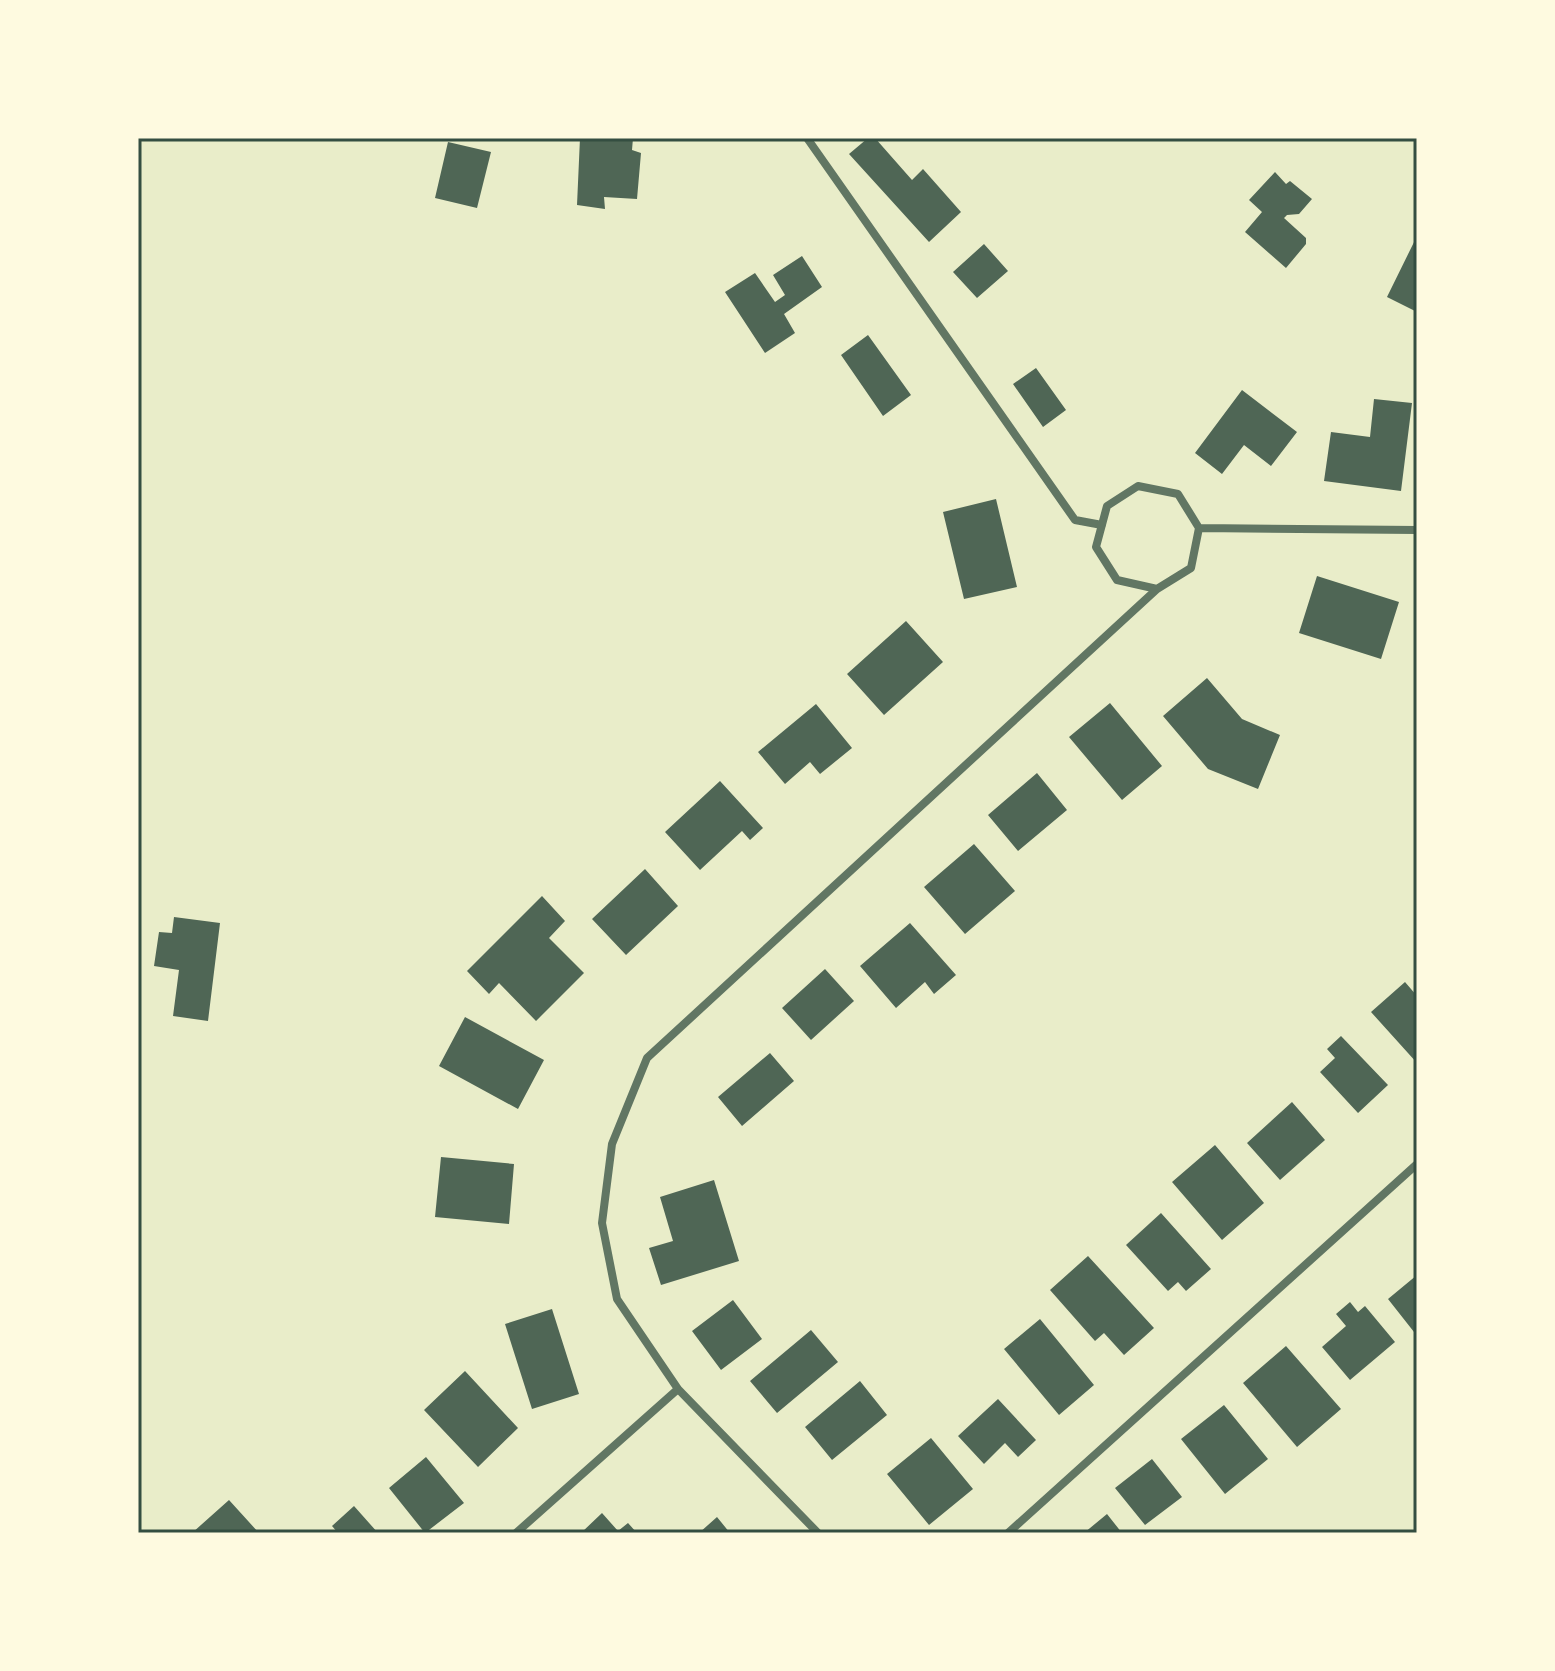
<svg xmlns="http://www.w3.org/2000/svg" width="1555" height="1671" viewBox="0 0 1555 1671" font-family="'Nunito Sans',sans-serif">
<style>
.building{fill:#4f6655}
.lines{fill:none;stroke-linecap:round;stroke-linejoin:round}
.minor{stroke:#617663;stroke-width:8}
.neatline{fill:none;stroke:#344e41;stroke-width:3}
</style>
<rect width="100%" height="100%" fill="#e9edc9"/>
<path class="building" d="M580,138H633L632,150L641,153L637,199L604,197L605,209L577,205Z
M868,138H875L912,180L923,169L961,212L929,242L849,154Z
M448,142L491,152L477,208L435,198Z
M1275,172L1286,184L1290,181L1312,199L1299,214L1287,215L1284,218L1306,238V244L1286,268L1245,232L1262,212L1249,200Z
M1417,236V312L1387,297Z
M984,244L1008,271L977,298L953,272Z
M802,256L822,287L784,314L795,333L765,353L725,292L755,273L775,302L785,295L773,275Z
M868,335L911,395L883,416L841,355Z
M1036,368L1066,410L1043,427L1013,384Z
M1242,390L1297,432L1271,466L1244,445L1222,474L1195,453Z
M1374,399L1412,403L1401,491L1324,481L1331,432L1370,437Z
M996,499L1017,587L964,599L943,512Z
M1317,576L1399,602L1381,659L1299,633Z
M906,621L943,662L884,715L847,674Z
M1207,678L1242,719L1280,735L1258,789L1208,769L1163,716Z
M1110,703L1162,766L1122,800L1069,737Z
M816,704L852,748L820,774L810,762L785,784L758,752Z
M1037,773L1067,810L1018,851L988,815Z
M720,781L763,828L750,840L742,831L700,870L665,832Z
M974,844L1015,891L965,934L924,887Z
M645,869L678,906L626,955L592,919Z
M542,896L565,921L549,938L584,973L536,1021L499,983L489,994L467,971Z
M174,917L220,923L208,1021L173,1016L179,970L154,966L159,932L172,933Z
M910,923L956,975L934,994L925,982L896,1008L860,966Z
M825,969L854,1001L811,1040L782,1008Z
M1405,982L1417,996V1063L1371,1012Z
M465,1017L544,1060L518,1109L439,1066Z
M1341,1036L1388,1085L1358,1113L1320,1072L1335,1058L1327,1049Z
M770,1053L794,1081L742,1126L718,1097Z
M1292,1102L1325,1140L1280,1180L1247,1143Z
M1215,1145L1264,1203L1222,1240L1172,1182Z
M441,1157L514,1164L509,1224L435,1217Z
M714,1180L739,1261L661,1285L649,1248L673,1241L660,1197Z
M1161,1213L1211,1269L1186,1291L1178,1282L1168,1291L1126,1245Z
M1088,1256L1154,1328L1124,1355L1104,1333L1095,1341L1050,1290Z
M1417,1275V1330L1414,1332L1388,1299Z
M733,1300L762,1339L721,1370L692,1331Z
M1350,1302L1358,1312L1365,1306L1395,1342L1350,1380L1322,1347L1346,1326L1336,1314Z
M552,1309L579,1394L532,1409L505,1324Z
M1040,1319L1094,1385L1059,1415L1004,1349Z
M811,1330L838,1362L777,1413L750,1381Z
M1286,1346L1341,1409L1297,1447L1243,1383Z
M465,1371L518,1428L478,1467L424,1410Z
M860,1381L887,1415L832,1460L805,1427Z
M998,1399L1036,1440L1018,1457L1005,1443L984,1464L958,1436Z
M1224,1405L1268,1459L1225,1494L1181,1439Z
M931,1438L973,1489L929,1525L887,1474Z
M426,1457L464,1503L425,1533L389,1488Z
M1152,1459L1182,1497L1145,1525L1115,1488Z
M229,1500L259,1533H192Z
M354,1506L378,1533H338L332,1526Z
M602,1513L618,1531L628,1523L637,1533H581Z
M1107,1514L1122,1533H1084Z
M717,1517L730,1533H699Z"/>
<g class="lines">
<path class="minor" d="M807,138L1075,520L1102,525
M1138,486L1178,494L1199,528L1191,568L1157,589L1117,580L1096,547L1107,506Z
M1199,528L1417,530
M516,1533L678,1389
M818,1533L678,1389L617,1299L602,1223L612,1144L647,1058L1157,589
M1008,1533L1417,1164"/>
</g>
<rect width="1555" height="1671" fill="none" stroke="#fefae0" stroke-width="280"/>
<rect x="140" y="140" width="1275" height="1391" class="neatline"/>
</svg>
